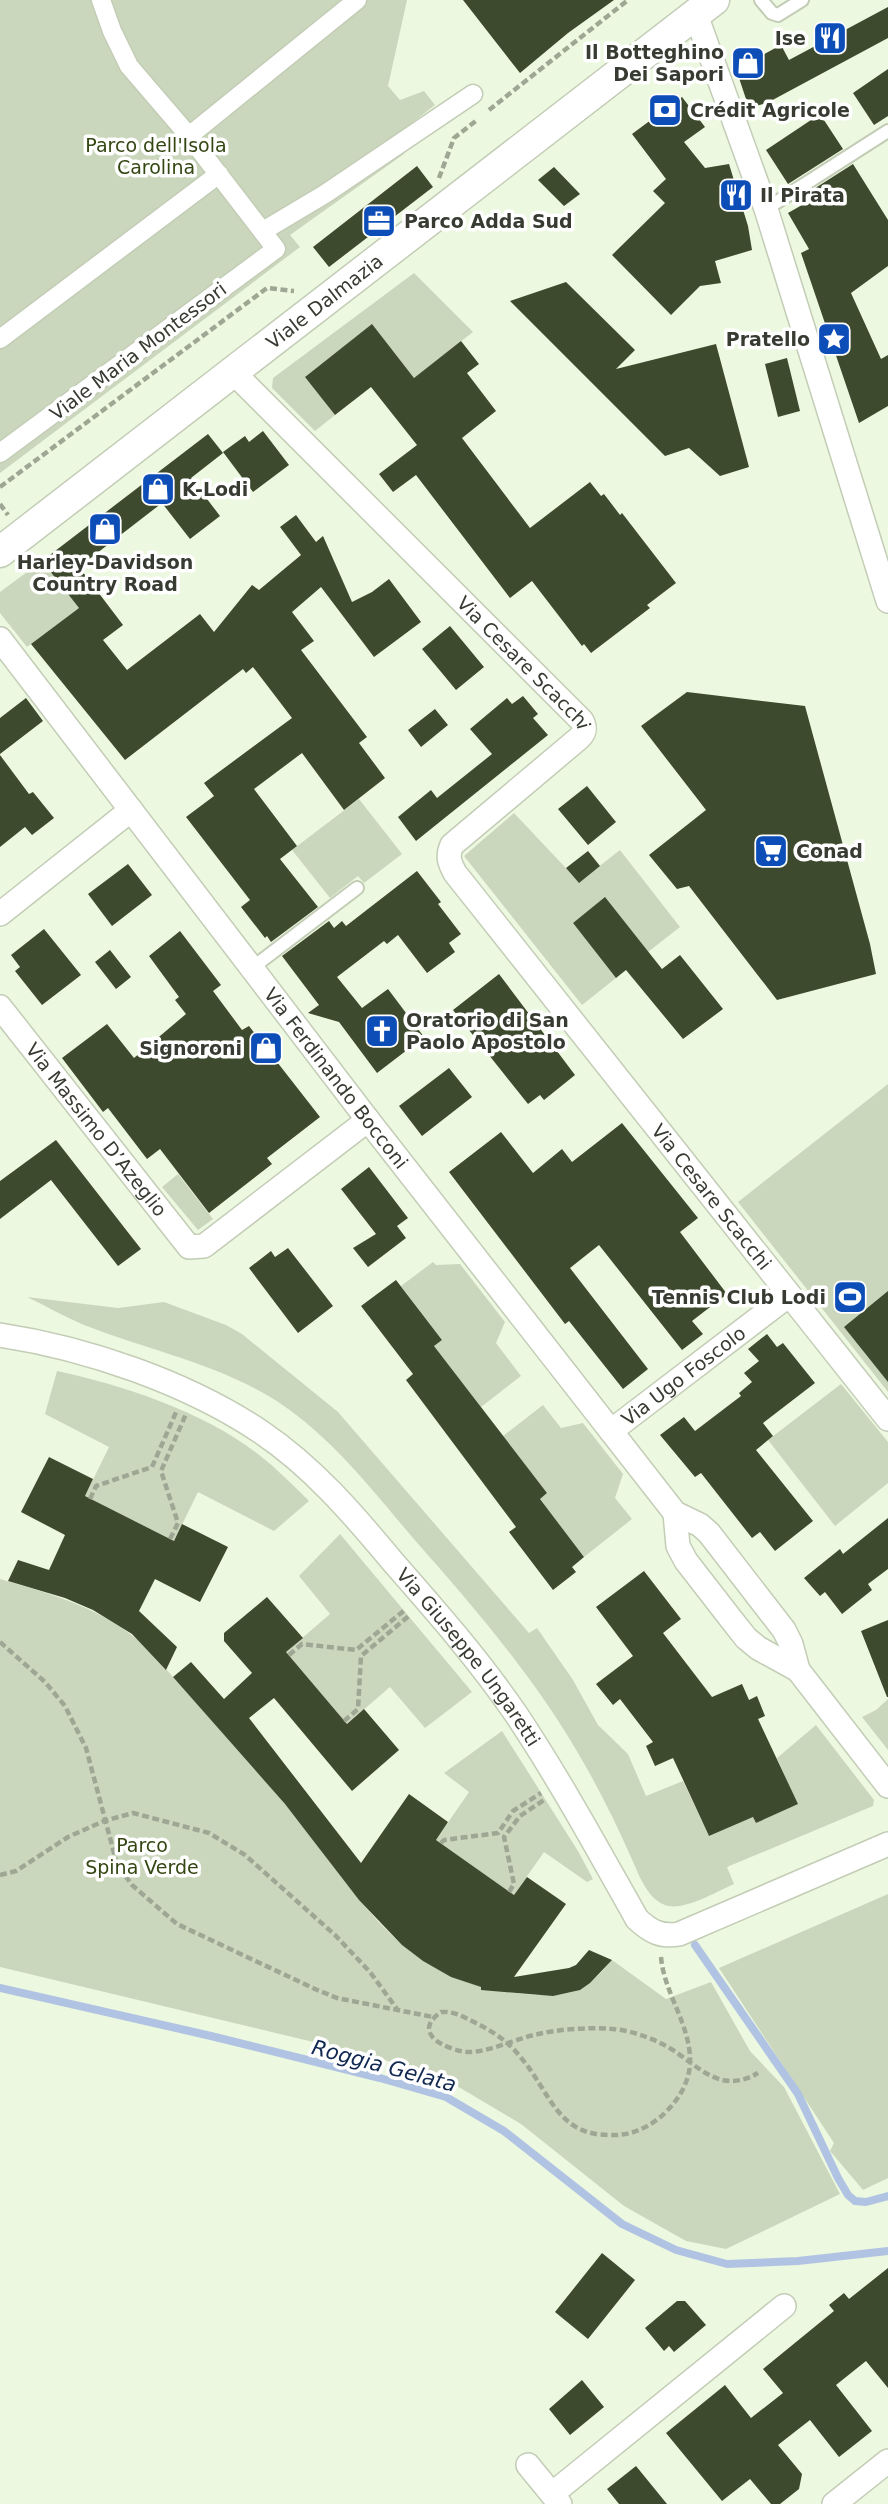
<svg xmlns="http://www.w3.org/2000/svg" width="888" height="2504" viewBox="0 0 888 2504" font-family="'DejaVu Sans',sans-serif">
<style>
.green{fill:#cbd7bd}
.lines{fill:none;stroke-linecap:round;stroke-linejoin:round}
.stream{stroke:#b0c3e3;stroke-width:8}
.building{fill:#3e4a2d}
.service-casing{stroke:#c3cdb6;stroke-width:16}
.pedestrian-casing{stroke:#c3cdb6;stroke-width:21}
.minor-casing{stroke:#c3cdb6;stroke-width:26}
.tertiary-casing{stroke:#c3cdb6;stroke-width:33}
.path{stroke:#9ea694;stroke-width:4.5;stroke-dasharray:7 3.5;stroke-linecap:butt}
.service{stroke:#fff;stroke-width:12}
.pedestrian{stroke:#fff;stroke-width:18}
.minor{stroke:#fff;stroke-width:23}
.tertiary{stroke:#fff;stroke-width:30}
.labels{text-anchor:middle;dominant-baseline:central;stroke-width:7;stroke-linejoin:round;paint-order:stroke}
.poi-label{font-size:19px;font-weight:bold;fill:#373b32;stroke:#fff;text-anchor:start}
.park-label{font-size:19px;fill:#344612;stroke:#fff}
.street-label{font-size:19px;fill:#373b32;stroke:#fff}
.water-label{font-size:21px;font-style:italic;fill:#112850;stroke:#fff}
</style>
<rect width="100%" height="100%" fill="#edf8e0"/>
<path class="green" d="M0,0H407L388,86L400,100L424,91L435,105L394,137L404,154L290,235L300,247L0,473Z
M414,273L473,332L414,378L372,325L306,376L335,415L315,431L272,388L273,378Z
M42,561L79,608L27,647L0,613V592Z
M359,799L402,854L364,883L358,876L330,898L292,850Z
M514,813L579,882L620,850L680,927L648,952L605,898L573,923L616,978L582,1005L464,856Z
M888,1084V1392L738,1202Z
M178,1174L213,1219L198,1230L162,1187Z
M433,1262L436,1265L460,1264L505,1322L496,1343L521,1376L481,1407L434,1346L442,1340L401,1286Z
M27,1297L118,1308L164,1302L226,1325L242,1334L338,1412L529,1633L537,1628L573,1680L598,1725L628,1754L646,1796L683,1781L709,1836L753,1817L756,1823L797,1804L777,1758L816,1725L874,1800L873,1806L727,1867L734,1884C718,1891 683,1912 665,1905C646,1898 638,1872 630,1855C600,1787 563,1722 518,1664C485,1620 449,1579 413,1538C369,1486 326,1430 267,1395C210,1362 145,1349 84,1325C65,1317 46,1306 27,1297Z
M57,1371C123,1385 204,1412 258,1454C276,1468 292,1484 309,1501L274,1531L198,1492L174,1541L85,1496L109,1447L45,1414Z
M841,1384L888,1442V1483L835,1526L768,1440Z
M543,1405L561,1428L583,1423L623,1474L615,1498L632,1519L584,1557L540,1499L547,1493L503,1436Z
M340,1534L472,1692L425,1728L390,1687L347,1724L286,1652L330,1614L299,1576Z
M0,1579C55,1595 106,1609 148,1649C194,1701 241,1751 285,1804C358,1891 397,1983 524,1994C566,1997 584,1994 612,1960L666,1999L711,1982L750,2051L784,2087L840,2194L726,2249L686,2241L624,2206L521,2124L452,2083L376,2057L0,1967Z
M888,1699V1750L862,1717L876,1710Z
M502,1731L578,1851L593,1879L587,1882L544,1852L514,1895L436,1840L469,1792L444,1773Z
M888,1894V2178L863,2190L830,2151L834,2143L719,1968Z"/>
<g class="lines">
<path class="stream" d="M695,1945L798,2094L838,2178L848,2195L855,2201L866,2202L888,2196
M0,1988L211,2036L380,2078L446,2097L504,2131L622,2224L676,2250L727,2264L798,2261L888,2251"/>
</g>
<path class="building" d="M463,0H614L568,33L520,73Z
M888,7V38L767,103L749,108L736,69L781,45L789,60Z
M888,69V116L874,125L853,93Z
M682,97L705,127L684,142L705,168L729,164L748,226L752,250L715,261L721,283L700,286L671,315L612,255L665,203L653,191L666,179L632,134Z
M820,114L843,149L788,184L766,150Z
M853,164L888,220V266L851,293L881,359L888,355V406L859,423L801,253L809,249L788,213L802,205L798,199Z
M417,166L433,187L329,267L313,247Z
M554,167L580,194L564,206L538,180Z
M566,282L635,350L616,369L716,344L749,467L720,476L689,448L665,456L510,301Z
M372,324L414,378L461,341L479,364L467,373L496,411L462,438L530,528L590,482L601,496L604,494L620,515L622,513L676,583L647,605L650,608L591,653L584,644L582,646L532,581L510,598L416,475L393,492L379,474L417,445L371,387L335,415L305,377Z
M787,358L800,411L778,417L765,364Z
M263,431L289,465L253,492L223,452L245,436L249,442Z
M208,434L223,453L191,478L220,516L190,539L162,503L79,567L123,625L103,640L127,670L200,614L214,632L252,585L259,590L301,555L280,527L296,515L316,542L323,536L352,602L372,592L389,579L421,622L374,657L321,587L292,612L314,641L301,650L367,737L359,743L385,778L344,810L302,753L254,789L297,846L280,859L318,907L271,942L267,936L265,938L241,907L250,900L186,817L214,796L204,783L292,718L253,667L246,673L243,669L125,760L31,644L79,608L42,561Z
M450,626L484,667L456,690L422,649Z
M687,692L805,706L870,944L876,974L777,1000L689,886L677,889L649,855L706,810L641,726Z
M523,696L538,714L533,718L548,735L416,841L398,817L431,790L437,798L492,754L470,729L507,698L512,704Z
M26,698L43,721L0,754V718Z
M435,709L448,725L421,747L408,730Z
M0,755L29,794L33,792L54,818L32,835L25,827L0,847Z
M587,786L616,822L588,845L558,809Z
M588,851L600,866L579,883L566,868Z
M128,864L152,895L112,926L88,894Z
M417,871L441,902L438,904L461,934L449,943L455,952L427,973L398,935L387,944L384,941L337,977L362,1008L388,989L424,1037L377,1073L339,1022L308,1013L319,1005L282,956L329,921L334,928L342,921L346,926Z
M605,897L662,969L680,955L723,1009L683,1039L626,970L616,978L573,923Z
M44,929L81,975L42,1005L15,971L20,967L11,955Z
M180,931L221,985L213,991L242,1030L249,1026L320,1117L267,1158L272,1164L209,1213L160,1149L147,1159L108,1108L103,1112L62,1058L107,1024L134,1058L186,1014L175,1000L179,997L149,956Z
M110,950L131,977L116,989L95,962Z
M499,974L575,1075L544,1100L540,1095L528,1104L453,1010Z
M449,1068L472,1097L422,1136L399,1106Z
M622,1123L698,1218L680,1232L727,1294L692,1321L703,1334L682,1350L599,1245L570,1268L648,1369L623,1389L569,1321L565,1324L449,1172L501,1132L533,1173L562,1149L572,1162Z
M56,1140L141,1249L118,1266L51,1180L0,1219V1181Z
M369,1167L408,1218L397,1226L406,1238L368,1267L353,1248L376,1234L341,1189Z
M288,1248L333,1306L298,1333L249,1268L271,1251L275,1257Z
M396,1280L442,1340L434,1346L547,1493L540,1499L584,1557L572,1567L576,1572L553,1590L509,1532L516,1527L406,1380L413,1374L361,1306Z
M888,1291V1382L844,1327Z
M767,1334L777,1347L783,1343L815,1383L763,1423L773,1436L756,1450L813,1521L775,1551L760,1532L752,1538L701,1473L695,1477L660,1435L684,1417L695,1431L741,1396L739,1393L752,1382L744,1373L759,1361L748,1349Z
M49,1457L93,1479L85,1496L174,1541L182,1524L228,1547L200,1602L155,1579L139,1611L177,1647L166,1670L132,1634L93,1610L65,1598L8,1581L18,1560L49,1570L65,1535L21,1512Z
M888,1518V1569L868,1584L872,1590L842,1614L825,1592L820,1596L804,1578L840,1549L843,1554Z
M644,1571L681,1619L663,1633L712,1697L742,1684L749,1700L757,1696L765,1716L758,1719L798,1804L756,1823L753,1817L709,1836L673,1758L655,1766L646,1746L653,1742L620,1699L613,1705L596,1684L633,1656L596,1607Z
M267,1597L303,1638L286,1652L347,1724L364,1709L399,1750L352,1791L274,1698L249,1718L361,1863L409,1794L448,1822L436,1840L514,1895L527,1877L566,1904L514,1977L569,1968L576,1965L589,1950L612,1960L590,1983L580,1990L553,1996L481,1990V1987L451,1977L423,1961L402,1945L359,1900L285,1804L173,1677L191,1662L224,1699L252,1673L224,1641V1633Z
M888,1620V1697H887L861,1631Z
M602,2253L635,2280L588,2339L555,2312Z
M888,2268V2388L866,2361L836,2385L872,2431L839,2457L810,2420L778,2445L802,2474L799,2489L780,2504H771L750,2479L722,2501L666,2433L725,2385L751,2418L783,2393L763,2369L834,2311L829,2305L844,2293L849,2299Z
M677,2301H685L706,2325L674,2352L669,2346L664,2351L645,2328Z
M582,2380L604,2407L570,2435L549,2409Z
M636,2466L667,2504H619L607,2489Z"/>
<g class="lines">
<g class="service-casing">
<path id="service" d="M761,0L772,13L778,15L802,0
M766,209L888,131
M252,968L357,888"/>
</g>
<g class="pedestrian-casing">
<path id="pedestrian" d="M189,136L357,0
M263,231L325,194L473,94
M0,339L219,174
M0,453L276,249L189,136L129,66L112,31L101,0"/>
</g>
<g class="minor-casing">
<g id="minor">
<path d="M696,15L766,209L888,601"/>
<path id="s1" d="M234,373L582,721C586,729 585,733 578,739L452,845C447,856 449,862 455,873L888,1419"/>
<path id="s2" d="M0,639L368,1120L675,1513L700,1525L709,1533L784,1630L791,1644L798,1670"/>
<path d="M0,914L131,810"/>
<path id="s3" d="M0,1007L189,1247L204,1246L368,1120"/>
<path id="s4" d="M0,1335C87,1348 188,1383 261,1432C313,1467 353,1514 393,1562C436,1611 479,1660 516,1714C560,1780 598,1850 637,1919C651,1932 661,1937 679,1934L888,1844"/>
<path id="s5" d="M611,1431L789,1295"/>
<path d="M675,1513L678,1546L686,1561L731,1619L746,1638L758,1648L798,1670L888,1786"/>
<path d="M528,2465L560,2504"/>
<path d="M552,2494L784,2306"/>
<path d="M834,2504L888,2461"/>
</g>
</g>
<g class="tertiary-casing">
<g id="tertiary">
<path id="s6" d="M0,552L714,0"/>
</g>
</g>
<path class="path" d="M489,110L628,0
M439,178L454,138L477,120
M0,487L267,288L294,291
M0,504L8,515
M90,1499L96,1486L152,1467L177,1410
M170,1539L178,1523L161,1471L186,1414
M0,1642L45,1682L65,1706L86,1748L117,1864L132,1885L177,1924L315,1989L337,1998L433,2017
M289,1655L302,1644L356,1650L406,1609
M344,1721L358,1709L361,1656L410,1615
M441,1843L444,1840L498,1833L513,1811L541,1793
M0,1875L16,1871L68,1837L104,1821L133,1813L209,1833L245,1855L335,1935L370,1972L397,2009
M509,1892L514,1884L504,1837L520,1816L544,1800
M661,1957C664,1994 692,2026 690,2065C688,2087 675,2105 658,2119C643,2130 628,2136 609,2135C557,2135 550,2092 522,2059C509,2042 494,2032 476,2023C464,2017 454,2011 441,2012C435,2016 426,2024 430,2033C435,2045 461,2053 472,2052C493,2050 513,2040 534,2035C559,2029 587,2027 613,2029C634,2031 655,2039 673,2050C701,2069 722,2094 758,2073"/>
<use href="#service" class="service"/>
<use href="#pedestrian" class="pedestrian"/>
<use href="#minor" class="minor"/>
<use href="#tertiary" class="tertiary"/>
</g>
<defs>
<g id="restaurant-square" transform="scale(1.75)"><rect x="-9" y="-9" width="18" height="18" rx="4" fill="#0d4db8" stroke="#fff"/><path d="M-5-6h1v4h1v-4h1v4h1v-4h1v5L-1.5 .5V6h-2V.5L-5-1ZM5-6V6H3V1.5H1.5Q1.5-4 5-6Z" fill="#fff"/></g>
<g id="shop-square" transform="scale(1.75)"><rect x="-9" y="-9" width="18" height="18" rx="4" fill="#0d4db8" stroke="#fff"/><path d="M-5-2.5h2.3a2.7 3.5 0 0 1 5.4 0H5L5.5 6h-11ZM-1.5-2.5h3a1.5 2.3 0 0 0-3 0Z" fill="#fff"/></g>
<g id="bank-square" transform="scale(1.75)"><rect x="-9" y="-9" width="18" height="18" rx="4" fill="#0d4db8" stroke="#fff"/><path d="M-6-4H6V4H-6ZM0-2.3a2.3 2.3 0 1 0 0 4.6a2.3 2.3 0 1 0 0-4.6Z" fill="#fff"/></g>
<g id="office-square" transform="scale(1.75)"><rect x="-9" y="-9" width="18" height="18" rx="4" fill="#0d4db8" stroke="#fff"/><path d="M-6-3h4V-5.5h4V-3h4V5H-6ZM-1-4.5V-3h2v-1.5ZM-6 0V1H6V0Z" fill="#fff"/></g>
<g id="sight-square" transform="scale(1.75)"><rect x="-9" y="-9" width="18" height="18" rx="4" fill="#0d4db8" stroke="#fff"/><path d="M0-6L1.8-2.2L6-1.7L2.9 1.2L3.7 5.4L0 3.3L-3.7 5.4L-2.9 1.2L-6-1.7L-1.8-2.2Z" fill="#fff"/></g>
<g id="supermarket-square" transform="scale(1.75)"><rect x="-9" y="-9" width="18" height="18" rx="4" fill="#0d4db8" stroke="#fff"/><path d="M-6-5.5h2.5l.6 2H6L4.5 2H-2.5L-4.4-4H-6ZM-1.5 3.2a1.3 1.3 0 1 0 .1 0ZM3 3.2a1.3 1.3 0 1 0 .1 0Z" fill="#fff"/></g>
<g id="church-square" transform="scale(1.75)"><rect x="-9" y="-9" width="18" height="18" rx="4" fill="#0d4db8" stroke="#fff"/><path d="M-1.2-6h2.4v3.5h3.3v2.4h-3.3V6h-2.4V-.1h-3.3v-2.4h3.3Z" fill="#fff"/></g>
<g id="stadium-square" transform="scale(1.75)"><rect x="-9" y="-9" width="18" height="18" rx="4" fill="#0d4db8" stroke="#fff"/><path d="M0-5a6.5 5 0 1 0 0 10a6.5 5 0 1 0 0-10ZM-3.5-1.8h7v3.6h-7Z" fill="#fff"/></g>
</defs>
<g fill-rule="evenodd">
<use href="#restaurant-square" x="830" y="38"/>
<use href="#shop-square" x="748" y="63"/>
<use href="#bank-square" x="665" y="110"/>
<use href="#restaurant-square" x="736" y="195"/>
<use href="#office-square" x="379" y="221"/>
<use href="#sight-square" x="834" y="339"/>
<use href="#shop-square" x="158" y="489"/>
<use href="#shop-square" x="105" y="529"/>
<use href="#supermarket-square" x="771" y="851"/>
<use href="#church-square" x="382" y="1031"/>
<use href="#shop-square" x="266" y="1048"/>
<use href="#stadium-square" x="850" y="1297"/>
</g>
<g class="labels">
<g class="poi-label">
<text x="806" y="38" text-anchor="end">Ise</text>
<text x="724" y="52" text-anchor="end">Il Botteghino<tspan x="724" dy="22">Dei Sapori</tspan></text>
<text x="690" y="110">Crédit Agricole</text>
<text x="760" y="195">Il Pirata</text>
<text x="404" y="221">Parco Adda Sud</text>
<text x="810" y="339" text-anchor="end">Pratello</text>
<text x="182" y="489">K-Lodi</text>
<text x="105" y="562" text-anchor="middle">Harley-Davidson<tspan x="105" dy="22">Country Road</tspan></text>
<text x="796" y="851">Conad</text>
<text x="406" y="1020">Oratorio di San<tspan x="406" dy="22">Paolo Apostolo</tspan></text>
<text x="242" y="1048" text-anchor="end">Signoroni</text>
<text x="826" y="1297" text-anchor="end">Tennis Club Lodi</text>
</g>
<g class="park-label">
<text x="156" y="145">Parco dell'Isola<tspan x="156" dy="22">Carolina</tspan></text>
<text x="142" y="1845">Parco<tspan x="142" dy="22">Spina Verde</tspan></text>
</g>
<g class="street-label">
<text stroke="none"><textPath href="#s6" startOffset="410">Viale Dalmazia</textPath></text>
<text transform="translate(138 351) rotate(-37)">Viale Maria Montessori</text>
<text stroke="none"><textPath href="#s1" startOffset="410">Via Cesare Scacchi</textPath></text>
<text stroke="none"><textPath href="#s2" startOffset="553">Via Ferdinando Bocconi</textPath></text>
<text stroke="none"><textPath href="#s3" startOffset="156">Via Massimo D’Azeglio</textPath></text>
<text stroke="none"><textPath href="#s1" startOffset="1120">Via Cesare Scacchi</textPath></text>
<text stroke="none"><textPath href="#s5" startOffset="91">Via Ugo Foscolo</textPath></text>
<text stroke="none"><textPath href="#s4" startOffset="588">Via Giuseppe Ungaretti</textPath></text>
</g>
<g class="water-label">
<text transform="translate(384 2066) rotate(15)">Roggia Gelata</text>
</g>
</g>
</svg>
